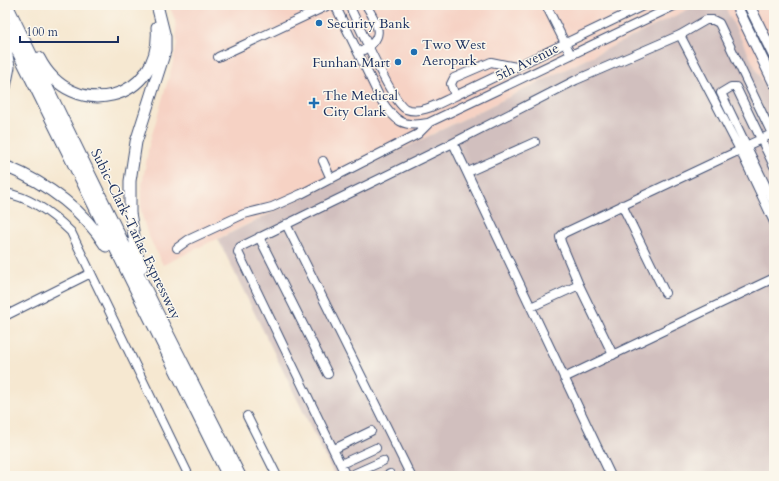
<svg xmlns="http://www.w3.org/2000/svg" width="779" height="481" viewBox="0 0 779 481" font-family="Cardo,serif">
<style>
.built{fill:#f6d2c4}
.industrial{fill:#d1bfbe}
.lines{fill:none;stroke-linecap:round;stroke-linejoin:round}
.minor-casing{stroke:#3c4b6f;stroke-width:10}
.major-casing{stroke:#3c4b6f;stroke-width:12}
.highway-casing{stroke:#3c4b6f;stroke-width:13}
.minor{stroke:#fff;stroke-width:8}
.major{stroke:#fff;stroke-width:10}
.highway{stroke:#fff;stroke-width:11}
.poi-dot{fill:#1f6fb2;stroke:#fbf7ec;stroke-width:1.5}
.labels{text-anchor:middle;dominant-baseline:central;stroke-width:3;stroke-linejoin:round;paint-order:stroke}
.poi-label{font-size:14px;fill:#1b2f5e;stroke:#fbf7ec;text-anchor:start}
.street-label{font-size:14px;fill:#1b2f5e;stroke:#fbf7ec}
</style>
<rect width="100%" height="100%" fill="#fbf7ec"/>
<filter id="ink" filterUnits="userSpaceOnUse"><feTurbulence type="fractalNoise" baseFrequency=".025" numOctaves="2"/><feDisplacementMap in="SourceGraphic" scale="8" xChannelSelector="R" yChannelSelector="G"/><feConvolveMatrix kernelMatrix="1 2 1 2 8 2 1 2 1" color-interpolation-filters="sRGB"/></filter>
<filter id="wash" filterUnits="userSpaceOnUse"><feTurbulence type="fractalNoise" baseFrequency=".012" numOctaves="4" result="noise"/><feDisplacementMap in="SourceGraphic" scale="16" xChannelSelector="R" yChannelSelector="G"/><feGaussianBlur stdDeviation="0.9" result="paint"/><feColorMatrix in="noise" values="0 0 0 0 0 0 0 0 0 0 0 0 0 0 0 0 0 1.4 0 .05"/><feComposite in="paint" operator="in"/></filter>
<g filter="url(#wash)">
<rect width="100%" height="100%" fill="#f6e8d1"/>
<path class="built" d="M169,5H697L163,265L147,233L141,212V192L149,145L172,66L177,43L175,20Z
M724,5H774V105Z"/>
<path class="industrial" d="M697,5H724L774,105V476H335L218,239Z"/>
</g>
<g filter="url(#ink)">
<g class="lines">
<g class="minor-casing">
<path id="minor" d="M335,5L381,100C395,121 403,128 428,123L676,5
M349,5C358,23 392,103 406,109C422,115 441,102 455,96L645,5
M546,5L571,55
M680,35L740,150L774,222
M358,53C386,39 380,28 366,5
M218,57L329,5
M455,96L451,84L454,78L491,62L516,67
M453,143L611,476
M746,146L772,134
M323,161L331,179
M774,166L736,87H731L721,93L774,203
M468,172L535,142
M5,193C30,197 54,215 71,232L189,476
M622,205L665,293
M286,224L411,476
M259,237L328,374
M177,248L188,240L244,214L272,207L301,194L418,134L428,124
M579,285L561,242L560,237L564,233L740,150
M531,307L579,285L613,355
M5,316L91,273
M564,378L774,278
M247,416L277,476
M334,449L371,431
M341,464L376,448
M346,476L238,252L240,247L453,143L576,80L680,35L706,20H713L719,23L774,138
M349,476L383,461
M386,476L390,474"/>
</g>
<g class="major-casing">
<path id="major" d="M736,5L774,83
M749,5L774,56"/>
</g>
<g class="highway-casing">
<path id="highway" d="M7,5L158,314L240,476
M5,26L228,476
M5,44L9,67L5,87
M39,58C72,123 163,102 157,27
M5,166C46,183 82,208 106,246
M142,267L138,259L130,213V181L136,142L165,51V37L157,5"/>
</g>
<use href="#minor" class="minor"/>
<use href="#major" class="major"/>
<use href="#highway" class="highway"/>
</g>
</g>
<g class="poi-dot">
<circle cx="319" cy="23" r="4"/>
<circle cx="414" cy="52" r="4"/>
<circle cx="398" cy="62" r="4"/>
<path d="M312 97h4v4h4v4h-4v4h-4v-4h-4v-4h4z"/>
</g>
<g class="labels">
<g class="poi-label">
<text x="327" y="23">Security Bank</text>
<text x="422" y="44">Two West<tspan x="422" dy="16">Aeropark</tspan></text>
<text x="390" y="62" text-anchor="end">Funhan Mart</text>
<text x="323" y="95">The Medical<tspan x="323" dy="16">City Clark</tspan></text>
</g>
<g class="street-label">
<text transform="translate(527 62) rotate(-26)">5th Avenue</text>
<text transform="translate(136 234) rotate(64)">Subic-Clark-Tarlac Expressway</text>
</g>
</g>
<rect width="779" height="481" fill="none" stroke="#fbf7ec" stroke-width="20"/>
<path d="M20 36v6h98v-6" fill="none" stroke="#1b2f5e" stroke-width="2"/>
<text x="26" y="36" font-size="12" fill="#1b2f5e" stroke="#fbf7ec" stroke-width="3" paint-order="stroke">100 m</text>
</svg>
